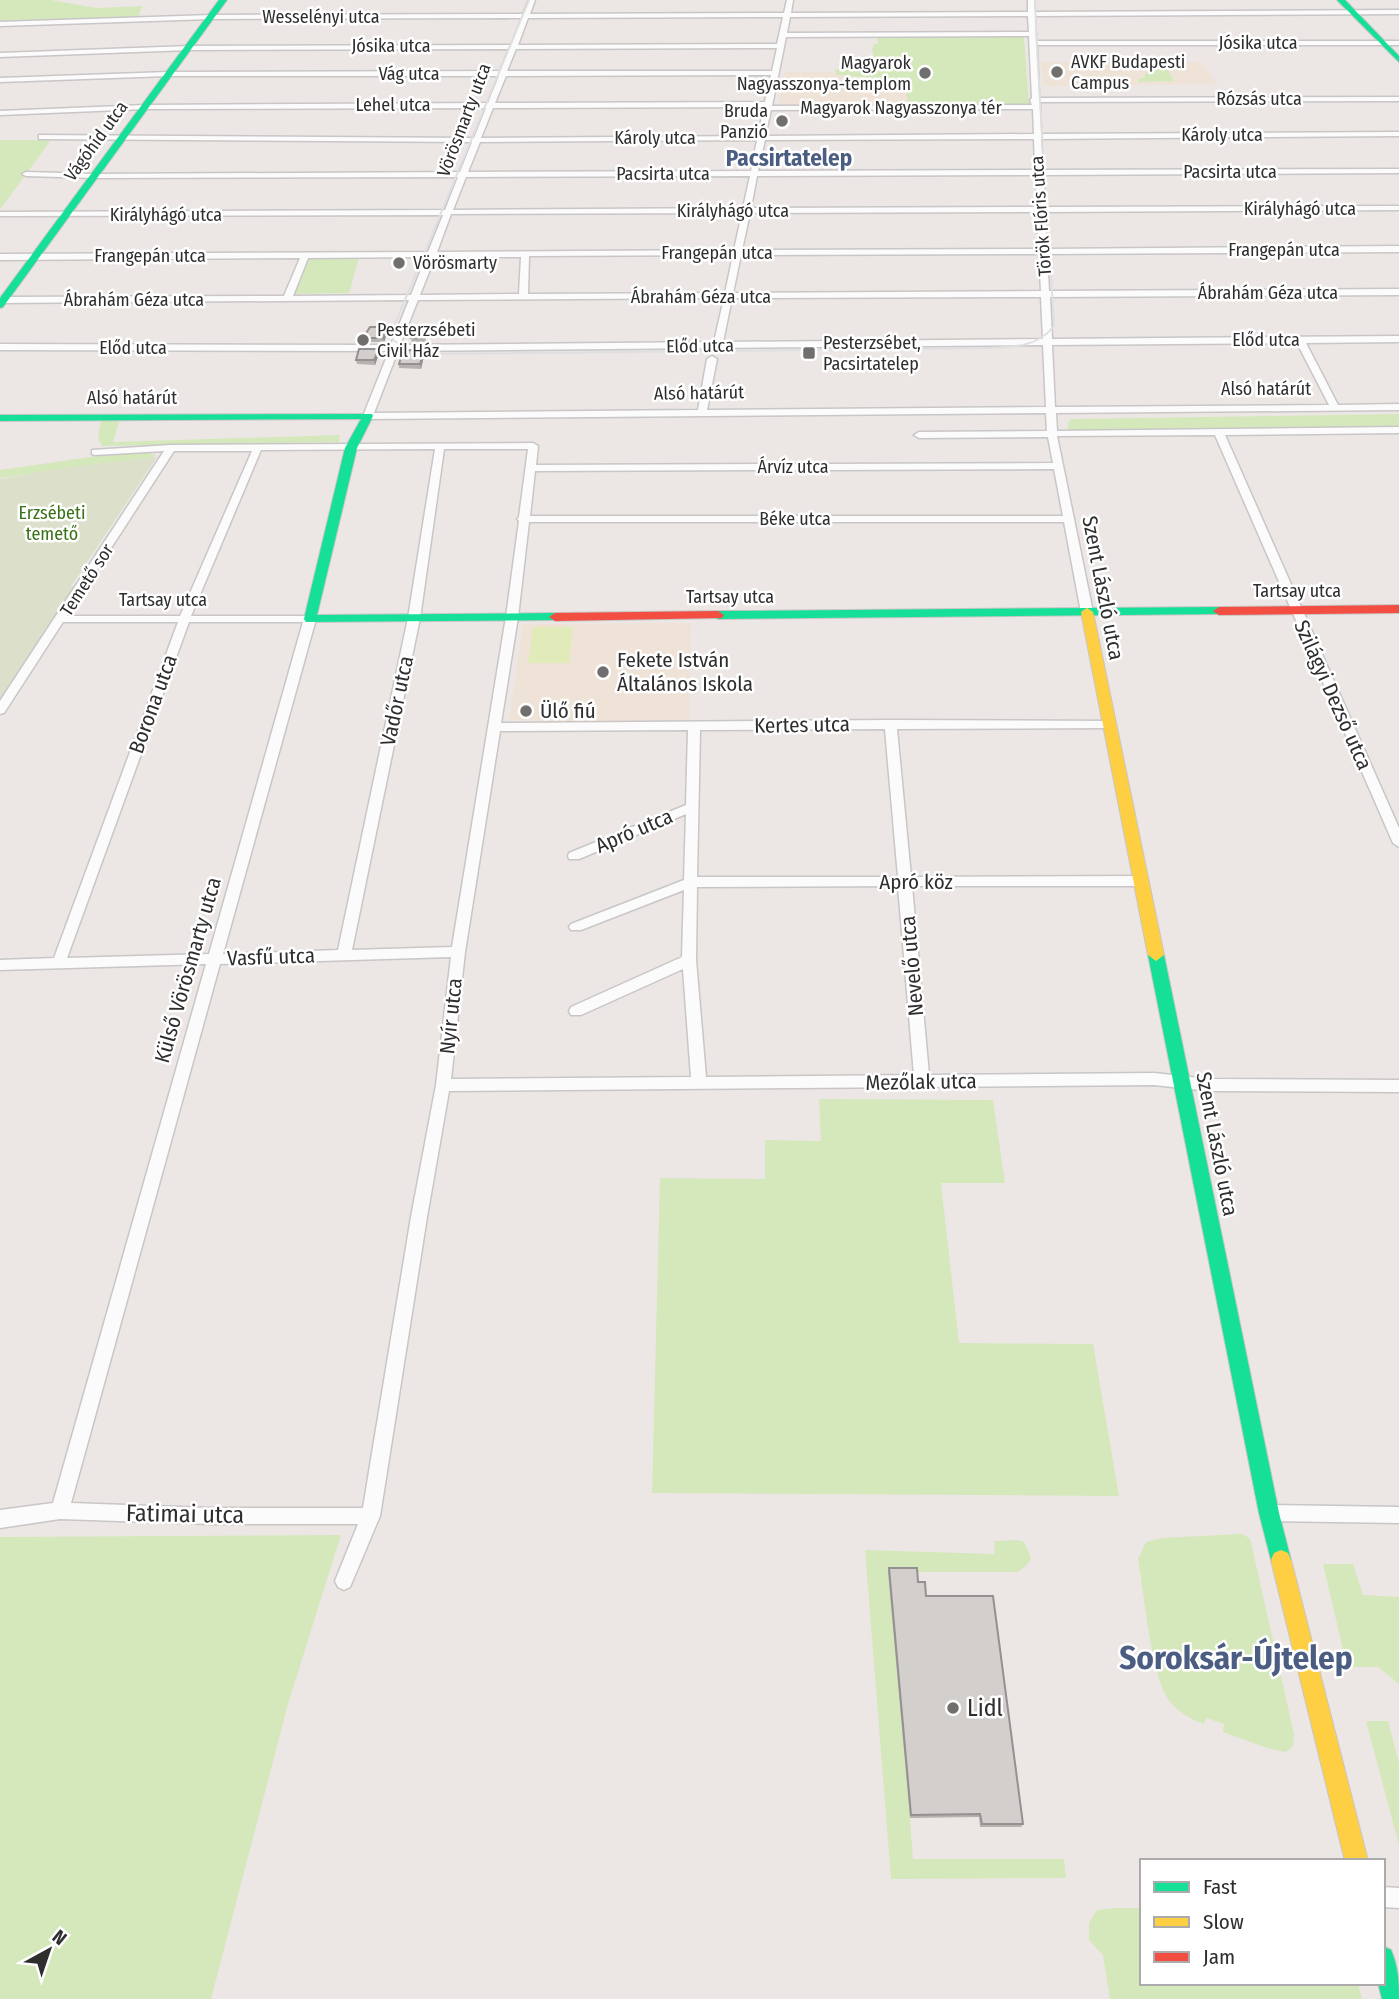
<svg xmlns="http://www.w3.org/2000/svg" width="1399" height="1999" viewBox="0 0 1399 1999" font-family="'Fira Sans Condensed',sans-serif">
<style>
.education{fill:#efe3d8}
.green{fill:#d5e8bc}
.cemetery{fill:#dce0cb}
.pitch{fill:#e1ebb9}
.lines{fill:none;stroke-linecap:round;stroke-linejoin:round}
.street-casing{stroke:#c8c6c6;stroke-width:3}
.fast-casing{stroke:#c8c6c6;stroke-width:2}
.slow-casing{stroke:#c8c6c6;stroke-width:2}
.jam-casing{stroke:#c8c6c6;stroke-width:2}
.street{fill:#fcfbfb;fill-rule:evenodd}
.fast{fill:#16e098;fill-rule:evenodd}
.slow{fill:#ffcf43;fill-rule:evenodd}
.jam{fill:#f24e42;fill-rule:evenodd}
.tram{stroke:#dfdfe1;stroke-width:2}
.wall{fill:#b5b2b0}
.shaded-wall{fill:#949190}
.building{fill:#d3cfcd;stroke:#949190;stroke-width:2}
.poi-dot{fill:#706f6e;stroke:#fff;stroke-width:2.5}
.labels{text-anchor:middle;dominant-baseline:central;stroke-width:5;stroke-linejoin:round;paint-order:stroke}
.far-street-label{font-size:18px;fill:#2e2e2e;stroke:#fff}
.far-poi-label{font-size:18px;fill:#2e2e2e;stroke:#fff;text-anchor:start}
.far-park-label{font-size:18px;fill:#397118;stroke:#fff}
.street-label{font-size:21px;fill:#2e2e2e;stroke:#fff}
.poi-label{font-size:21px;fill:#2e2e2e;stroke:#fff;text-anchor:start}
.far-district-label{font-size:23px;font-weight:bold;fill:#4b5e82;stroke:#fff}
.near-street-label{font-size:24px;fill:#2e2e2e;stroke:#fff}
.near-poi-label{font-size:24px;fill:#2e2e2e;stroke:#fff;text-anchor:start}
.near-district-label{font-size:33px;font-weight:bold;fill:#4b5e82;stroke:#fff}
</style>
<rect width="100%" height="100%" fill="#ece7e4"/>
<path class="education" d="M1041,62H1202L1216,84L1043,86Z
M784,72H885L915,80L921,106L778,105Z
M691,623L689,723L509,720L523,624Z"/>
<path class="green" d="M0,0H51L97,8L142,6L138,18L0,23Z
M1024,36L1029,104L921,106L908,103L904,83L899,80L836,75L835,69L876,68L872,49L874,44H878L877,38Z
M1126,63H1170L1165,64L1174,81L1138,82L1139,78H1144L1147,70H1132Z
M0,140H51L0,210Z
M305,258H359L349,293L294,294Z
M1399,414V429L1073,432L1068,429V423L1071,419Z
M101,421H119L113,442L340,435L339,442L102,446L98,438Z
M147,453L156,455L154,457L0,478V470L111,454Z
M819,1099L993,1100L1005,1183H941L959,1343L1093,1344L1119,1496L652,1493L660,1178L765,1179V1140L821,1141Z
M1241,1534L1250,1538L1294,1734L1293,1746L1286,1752L1267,1748L1223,1732L1224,1724L1206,1718L1204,1724C1192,1720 1180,1713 1172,1704C1151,1682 1144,1591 1138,1559L1146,1542L1162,1538Z
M341,1535L288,1704L211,1999H0V1537Z
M1017,1540L1024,1542L1031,1558L1028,1564L1018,1572H916L910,1818L913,1859H1064L1066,1878L891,1879L865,1550L995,1554L994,1541Z
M1323,1564H1353L1363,1595L1399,1597V1684L1378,1667H1347Z
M1366,1721H1388L1399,1763V1845Z
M1115,1908H1142V1983H1358L1362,1999H1110L1103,1955L1089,1940V1923L1097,1910Z"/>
<path class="cemetery" d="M157,457L71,586L80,588L0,705V479L70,467Z"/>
<path class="pitch" d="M533,627H573L569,663H528Z"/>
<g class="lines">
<g class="street-casing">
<path id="street" d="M529,0H535L530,14L784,13L787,0H793L791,13L1028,12V0H1034L1035,12L1399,10V14L1035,16L1036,41H1399V45H1037L1039,98L1399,97V101L1040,102L1041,134L1399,132V136L1041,139L1043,170L1399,169V173L1043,175L1045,207L1399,206V210L1045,212L1047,249L1399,246V252L1047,254L1049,291L1399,289V295L1050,297L1052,339L1399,336V342L1306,343L1338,405L1399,404V410L1056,413L1057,431L1399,427V433L1225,435L1399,828V847L1393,843L1215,435L1057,436L1093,612L1087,615L1081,612L1064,522H529L518,617L501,723L891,720L1113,721L1115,724L1109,728L897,729L911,877L1141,876L1148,881L1141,886H912L929,1075L1154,1073L1209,1079L1399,1080V1092L1209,1091L1154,1085L449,1091L427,1217L380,1516L350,1587L344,1590L338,1587L335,1581L358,1524H209L60,1519L0,1528V1510L53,1503L206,964L0,970V960L54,958L178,622H63L4,713L0,714V701L164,451L95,455L92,454V450L171,445L533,443L538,446L536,465L1053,463L1048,437L919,438L914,435L919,432L1047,431L1046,413L368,419L363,416L389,351L0,350V344L391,345L409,300L0,303V297L284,296L300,258L0,260V254L428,252L443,215L0,216V212L445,210L458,177L94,178L26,176L22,174L26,172L94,174L460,172L472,142L42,139H39V135L474,138L486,108L145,109L0,115V111L145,105L488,103L499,76H168L0,82V78L168,72L500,71L509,49L189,50L0,57V53L189,46L511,45L522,18L211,19L0,26V22L211,15L523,14ZM1028,16L1029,32L787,33L790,17ZM783,17L777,44L518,45L528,18ZM1029,36L1032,98L1030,100L1032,105L772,106L786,37ZM777,48L772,71H507L516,49ZM771,75L765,102L495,103L506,76ZM764,107L758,136L481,138L493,108ZM1033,109L1034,134L765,136L771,110ZM1034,139L1035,170L758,171L765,140ZM757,140L751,171L468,172L480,142ZM1036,175L1037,207L751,208L757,176ZM750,176L743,208L453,210L466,177ZM1037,212L1039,249L742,250L750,213ZM742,213L734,250L437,252L451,214ZM1039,254L1041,291L733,293L741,255ZM733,255L725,293L528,294L529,256ZM426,257L411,295L293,296L308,258ZM435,257H521L519,294L420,295ZM1041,297L1043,339L723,342L732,298ZM724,298L714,342L400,345L418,300ZM1297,343L1329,405L1055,407L1052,345ZM1043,345L1046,407L707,410L717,359L712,356L707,359L698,410L374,413L398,351ZM435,449L408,618L338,950L223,954L316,619L310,616H191L261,450ZM444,449H528L519,517L517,519L519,521L506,617L452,947L352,950L420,618ZM174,451H252L180,616H67ZM1054,469L1063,516H530L535,471ZM189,622H303L209,954L67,958ZM885,729L898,877H697L700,730ZM688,730L686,805L569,853L568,856L569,859H579L686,814L684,880L571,924L569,927L571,930H581L684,890L682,957L571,1007L569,1011L571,1015H581L683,969L691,1077L451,1079L465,952L500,731ZM898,886L914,1075L706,1077L696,960L697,887ZM451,957L436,1085L411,1217L363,1508H209L71,1503L220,964Z
M1269,1505L1399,1507V1523L1269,1521L1263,1519L1260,1513L1263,1507Z
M1383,1887L1399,1888V1908L1383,1907Z"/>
</g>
<g class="fast-casing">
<path id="fast" d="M219,0H227L3,307L0,308V298Z
M1337,0H1345L1399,56V62Z
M372,414L373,416L357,448L317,615L555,613L561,617L559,620L306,622L304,619L345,448L361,419L0,421V415Z
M1219,607L1223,608V614L718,619L712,615L718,611Z
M1156,949L1164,955L1279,1513L1291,1560L1288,1567L1281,1570L1274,1567L1271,1560L1259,1513L1148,955Z
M1383,1946L1391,1950C1398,1966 1399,1981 1399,1999H1382L1378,1983H1383Z"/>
</g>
<g class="slow-casing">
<path id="slow" d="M1087,608L1093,612L1164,955L1156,961L1148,955L1081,612Z
M1281,1550L1288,1553L1291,1560L1368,1861H1345L1271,1560L1274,1553Z"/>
</g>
<g class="jam-casing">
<path id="jam" d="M1399,605V613L1219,615L1213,611L1219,607Z
M718,611L724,615L722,618L555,621L549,617L555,613Z"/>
</g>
<use href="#street" class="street"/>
<use href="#fast" class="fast"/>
<use href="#slow" class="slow"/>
<use href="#jam" class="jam"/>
<path class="tram" d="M529,0L393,329V340L409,350L428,354L993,348
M985,348C1011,347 1037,348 1054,326C1048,217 1039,109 1035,0"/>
</g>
<path class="wall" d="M387,327L388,331L384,342H363V338Z
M426,332L427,336L425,342H412L411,338Z
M379,349V354L375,365L357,364L356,360Z
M422,351H424V356L421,369L399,368V364Z
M889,1568L918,1582L926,1596L1023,1824L1021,1827H980L979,1817L910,1818L888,1572Z"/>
<path class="shaded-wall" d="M387,327L388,331L384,342L383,338Z
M379,349V354L375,365L374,360Z
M424,351V356L421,369L420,364Z"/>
<path class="building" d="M370,327H387L383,338H363Z
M413,331L426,332L424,338H411Z
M359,349H379L374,360H356Z
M421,349V351H424L420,364H399L403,351Z
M889,1568H917L918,1582H925L926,1596H993L1023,1824H982L980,1814L911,1815Z"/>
<g class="poi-dot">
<circle cx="1057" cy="72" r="7"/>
<circle cx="925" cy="73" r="7"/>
<circle cx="782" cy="121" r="7"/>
<circle cx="399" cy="263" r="7"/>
<circle cx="363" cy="340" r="7"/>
<rect x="802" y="346" width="14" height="14" rx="3.5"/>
<circle cx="603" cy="672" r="7"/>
<circle cx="526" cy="711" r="7"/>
<circle cx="953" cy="1708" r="7"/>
</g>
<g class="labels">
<g class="far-street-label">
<text x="321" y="17">Wesselényi utca</text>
<text x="1258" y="43">Jósika utca</text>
<text x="391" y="46">Jósika utca</text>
<text x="409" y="74">Vág utca</text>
<text x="1259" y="99">Rózsás utca</text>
<text x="393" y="105">Lehel utca</text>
<text x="901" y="108">Magyarok Nagyasszonya tér</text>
<text transform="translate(464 120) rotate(-69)">Vörösmarty utca</text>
<text x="1222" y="135">Károly utca</text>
<text x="655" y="138">Károly utca</text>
<text transform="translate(96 141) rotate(-54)">Vágóhíd utca</text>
<text x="1230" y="172">Pacsirta utca</text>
<text x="663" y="174">Pacsirta utca</text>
<text x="1300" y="209">Királyhágó utca</text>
<text x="733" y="211">Királyhágó utca</text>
<text x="166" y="215">Királyhágó utca</text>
<text transform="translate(1041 216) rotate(-94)">Török Flóris utca</text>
<text x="1284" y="250">Frangepán utca</text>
<text x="717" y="253">Frangepán utca</text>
<text x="150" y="256">Frangepán utca</text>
<text x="1268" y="293">Ábrahám Géza utca</text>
<text x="701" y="297">Ábrahám Géza utca</text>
<text x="134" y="300">Ábrahám Géza utca</text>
<text x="1266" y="340">Előd utca</text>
<text transform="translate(700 346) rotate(-1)">Előd utca</text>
<text x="133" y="348">Előd utca</text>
<text x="1266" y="389">Alsó határút</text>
<text transform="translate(699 393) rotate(-1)">Alsó határút</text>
<text x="132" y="398">Alsó határút</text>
<text x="793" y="467">Árvíz utca</text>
<text x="795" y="519">Béke utca</text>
<text transform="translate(87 580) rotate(-57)">Temető sor</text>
<text x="1297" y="591">Tartsay utca</text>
<text x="730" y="597">Tartsay utca</text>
<text x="163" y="600">Tartsay utca</text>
</g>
<g class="far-poi-label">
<text x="1071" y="62">AVKF Budapesti<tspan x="1071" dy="21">Campus</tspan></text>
<text x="911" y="63" text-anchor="end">Magyarok<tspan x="911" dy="21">Nagyasszonya-templom</tspan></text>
<text x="768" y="111" text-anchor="end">Bruda<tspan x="768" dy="21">Panzió</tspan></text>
<text x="413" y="263">Vörösmarty</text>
<text x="377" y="330">Pesterzsébeti<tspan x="377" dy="21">Civil Ház</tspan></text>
<text x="823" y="343">Pesterzsébet,<tspan x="823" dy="21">Pacsirtatelep</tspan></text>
</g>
<g class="far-park-label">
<text x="52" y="513">Erzsébeti<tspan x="52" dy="21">temető</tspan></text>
</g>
<g class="street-label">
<text transform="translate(1103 588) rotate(79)">Szent László utca</text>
<text transform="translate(1333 695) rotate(66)">Szilágyi Dezső utca</text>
<text transform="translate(397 701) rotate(-78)">Vadőr utca</text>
<text transform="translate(153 704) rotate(-70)">Borona utca</text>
<text transform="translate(802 725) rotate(-1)">Kertes utca</text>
<text transform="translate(634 831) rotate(-23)">Apró utca</text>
<text x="916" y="882">Apró köz</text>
<text transform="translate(271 957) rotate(-2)">Vasfű utca</text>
<text transform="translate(912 966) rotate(-95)">Nevelő utca</text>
<text transform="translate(188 970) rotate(-74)">Külső Vörösmarty utca</text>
<text transform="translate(451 1016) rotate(-84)">Nyír utca</text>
<text transform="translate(921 1082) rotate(-1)">Mezőlak utca</text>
<text transform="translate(1217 1144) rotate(79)">Szent László utca</text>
</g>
<g class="poi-label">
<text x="617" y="660">Fekete István<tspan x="617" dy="24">Általános Iskola</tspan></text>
<text x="540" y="711">Ülő fiú</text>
</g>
<g class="far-district-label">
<text x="789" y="158">Pacsirtatelep</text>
</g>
<g class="near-street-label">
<text transform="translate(185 1514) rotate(1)">Fatimai utca</text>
</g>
<g class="near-poi-label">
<text x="967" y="1708">Lidl</text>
</g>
<g class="near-district-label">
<text x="1236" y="1658">Soroksár-Újtelep</text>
</g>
</g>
<rect x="1140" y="1859" width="245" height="126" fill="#ffffff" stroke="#ababab" stroke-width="2"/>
<rect x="1154" y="1882" width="35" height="10" fill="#16e098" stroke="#ababab" stroke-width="2"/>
<text x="1203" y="1894" font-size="21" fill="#2e2e2e">Fast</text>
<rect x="1154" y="1917" width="35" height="10" fill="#ffcf43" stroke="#ababab" stroke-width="2"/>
<text x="1203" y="1929" font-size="21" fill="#2e2e2e">Slow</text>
<rect x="1154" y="1952" width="35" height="10" fill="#f24e42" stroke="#ababab" stroke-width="2"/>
<text x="1203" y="1964" font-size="21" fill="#2e2e2e">Jam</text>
<g transform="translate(49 1950) rotate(40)" stroke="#ffffff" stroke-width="5" paint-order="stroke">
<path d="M0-5L12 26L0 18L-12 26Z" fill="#2e2e2e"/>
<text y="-10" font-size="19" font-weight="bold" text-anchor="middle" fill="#2e2e2e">N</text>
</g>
</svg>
